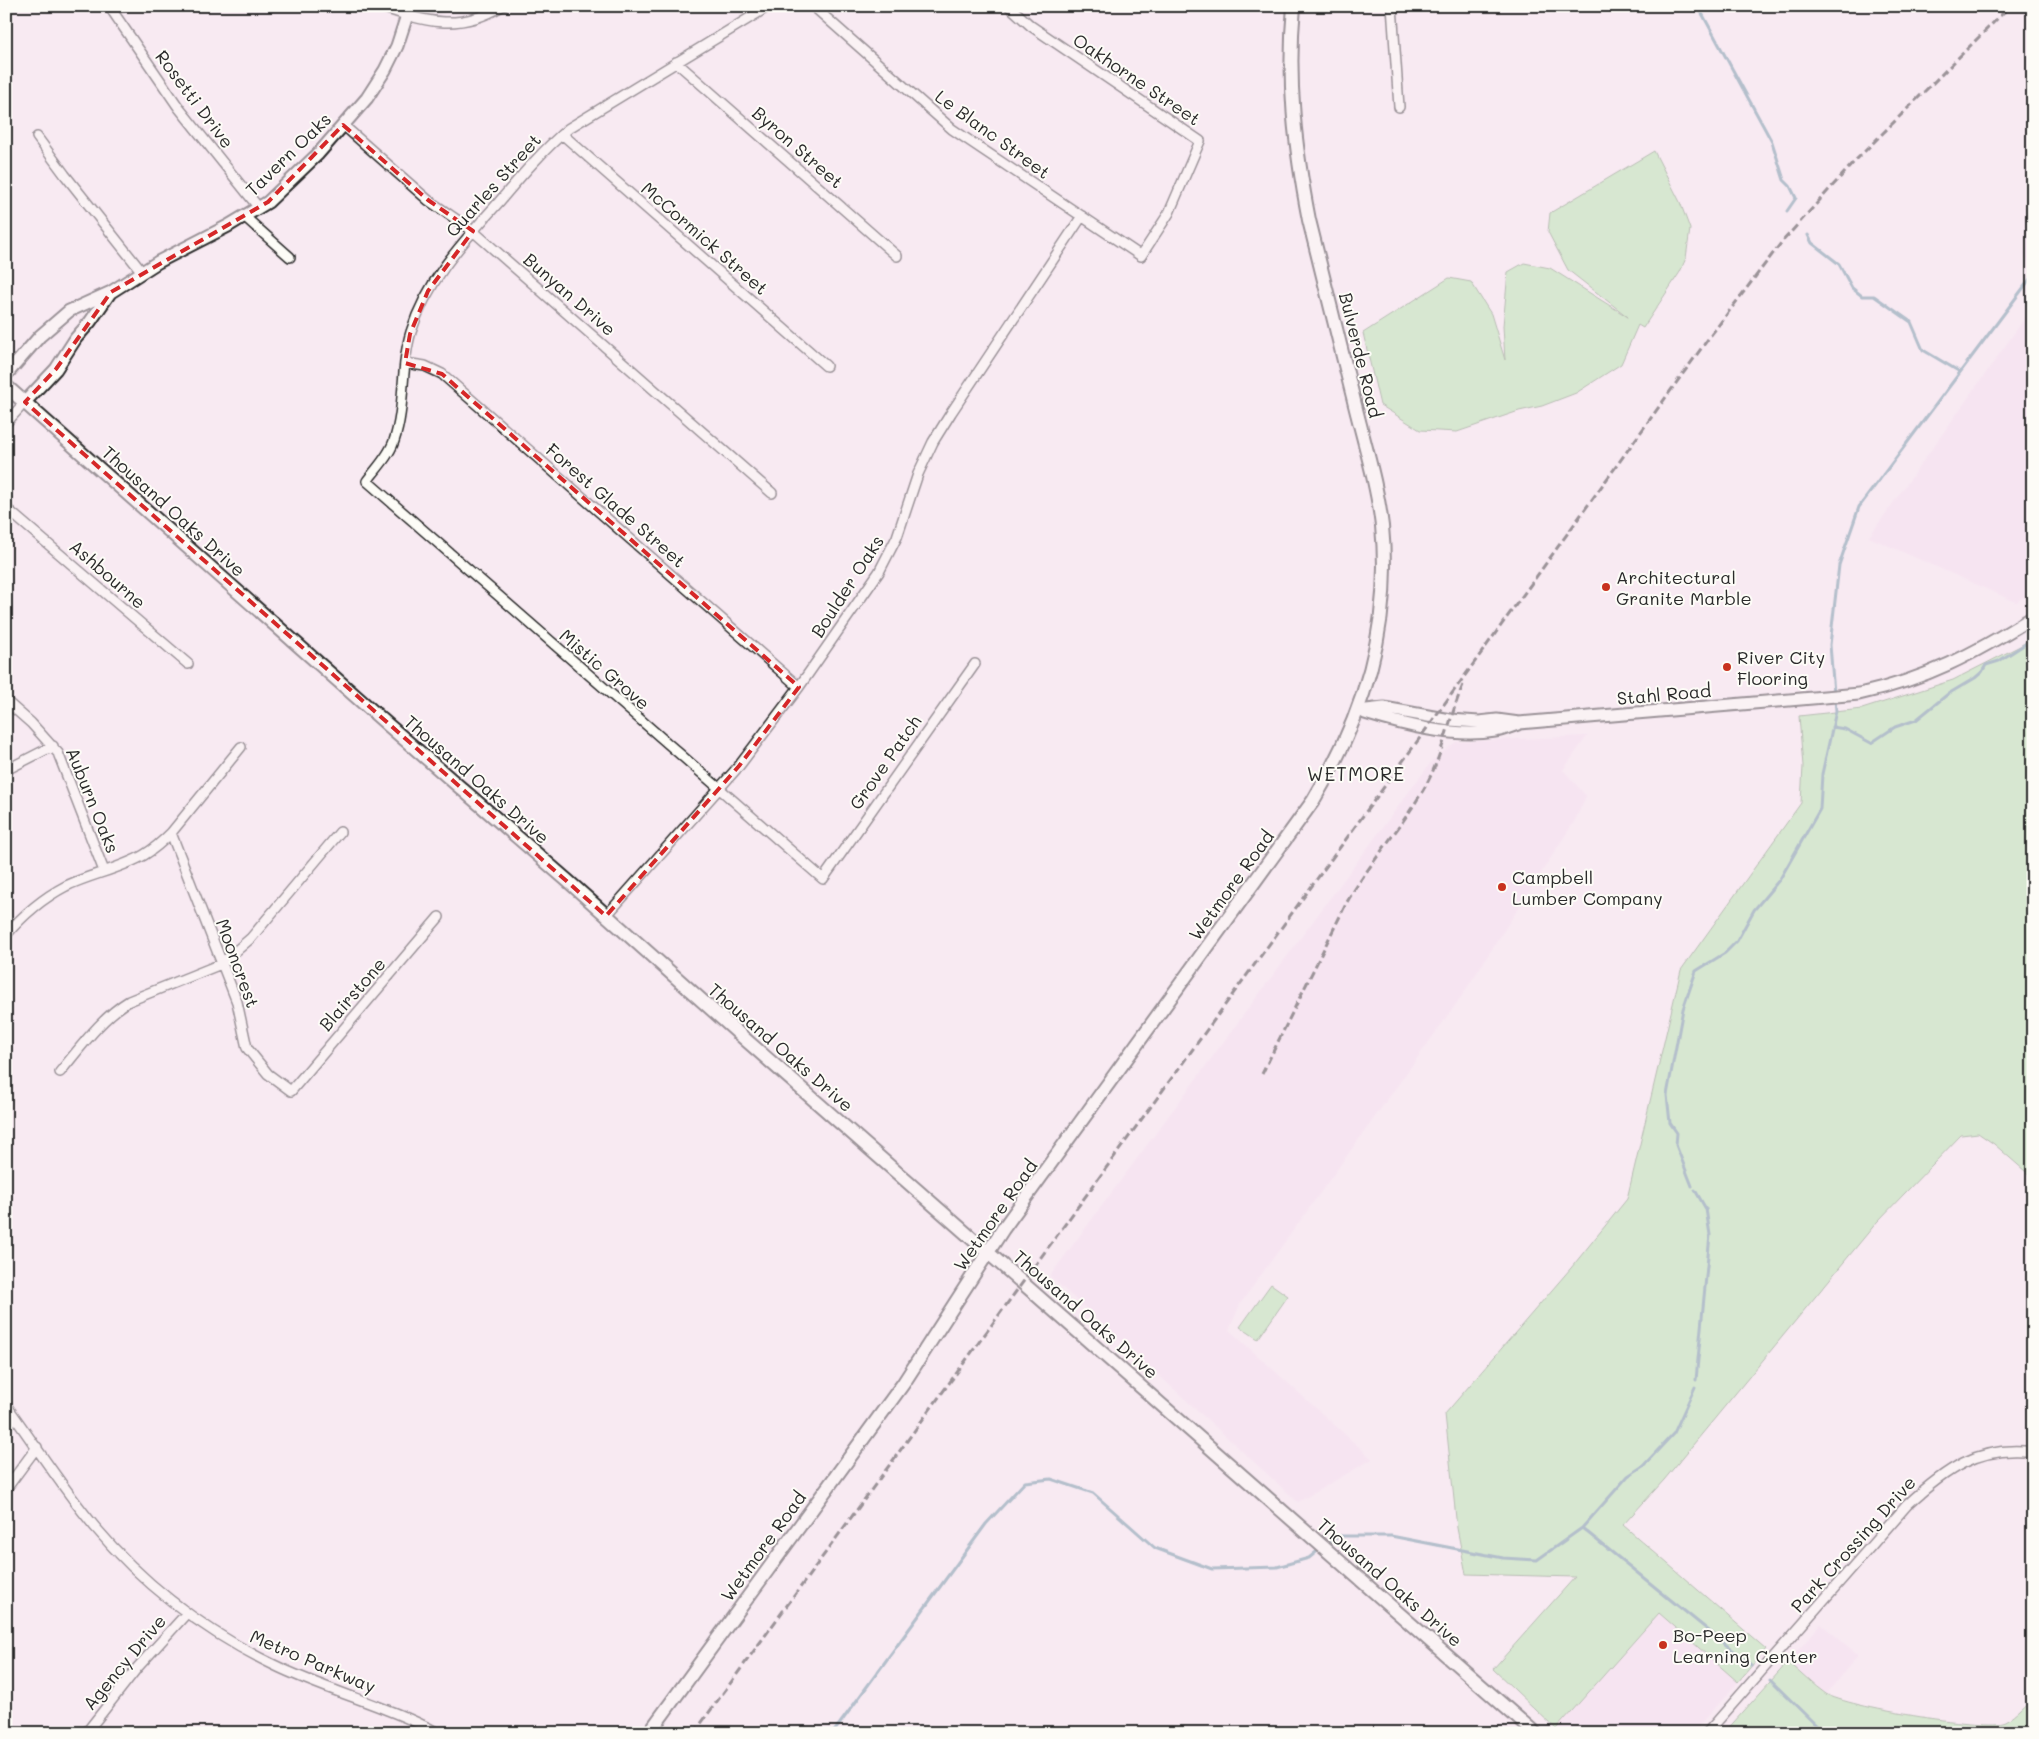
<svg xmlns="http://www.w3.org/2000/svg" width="2039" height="1739" viewBox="0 0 2039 1739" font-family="Mali,sans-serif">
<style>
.built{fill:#f4deef}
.green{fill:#afe5a8;stroke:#6d886a}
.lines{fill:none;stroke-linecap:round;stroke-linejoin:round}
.stream{stroke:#628c9c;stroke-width:3}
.minor-casing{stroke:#2b2b2b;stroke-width:12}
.tertiary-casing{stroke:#2b2b2b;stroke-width:15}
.secondary-casing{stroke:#2b2b2b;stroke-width:16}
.minor{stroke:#fdfcf7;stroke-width:9}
.tertiary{stroke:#fdfcf7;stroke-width:11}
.secondary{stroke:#fdfcf7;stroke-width:12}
.rail{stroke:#2b2b2b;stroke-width:3;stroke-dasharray:8 4;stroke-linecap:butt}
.marked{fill:none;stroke:#d62828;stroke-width:4;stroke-dasharray:10 6;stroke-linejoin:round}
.poi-dot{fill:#c8321e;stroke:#fdfcf7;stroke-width:2}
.labels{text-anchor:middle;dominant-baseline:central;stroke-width:4;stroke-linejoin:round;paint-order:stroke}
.street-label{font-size:18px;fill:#2b2b2b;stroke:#fdfcf7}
.poi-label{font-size:18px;fill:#2b2b2b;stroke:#fdfcf7;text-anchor:start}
.neighbourhood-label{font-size:19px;letter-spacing:1px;fill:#2b2b2b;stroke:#fdfcf7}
</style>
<rect width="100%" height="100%" fill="#f8eaf2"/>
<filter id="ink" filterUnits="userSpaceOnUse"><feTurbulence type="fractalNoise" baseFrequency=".02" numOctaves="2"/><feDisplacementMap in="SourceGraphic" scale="10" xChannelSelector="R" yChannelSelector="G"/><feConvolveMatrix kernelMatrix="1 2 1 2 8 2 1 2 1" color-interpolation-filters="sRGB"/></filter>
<g filter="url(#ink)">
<path class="built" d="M2033,16V266L2024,256Z
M2033,307V591L2016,602L1869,537Z
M1587,736L1563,770L1586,796L1575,820L1461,997L1240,1304L1229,1330L1372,1459L1298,1502L1050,1276L1432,761L1456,742Z
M1659,1613L1738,1682L1693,1733H1560L1556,1729Z
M1821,1624L1858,1655L1826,1694L1788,1662Z"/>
<path class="green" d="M1654,151L1680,202L1690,229L1686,258L1680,272L1643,328L1638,325L1621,364L1576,393L1542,406L1519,411L1457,432L1420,430L1380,405L1363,333L1449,278L1471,282L1491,314L1505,360L1503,326L1508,272L1524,263L1550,268L1628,317L1568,270L1548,232L1550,213Z
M2033,637V1178L1994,1144L1978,1133L1961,1135L1877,1222L1664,1480L1623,1525L1766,1649L1738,1682L1659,1613L1556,1729L1493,1669L1575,1577L1466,1574L1457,1528L1445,1414L1571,1268L1627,1199L1681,970L1801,803L1803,766L1799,716L1862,709L1953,680L2020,646Z
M1271,1284L1288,1296L1258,1339L1240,1327Z
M1788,1662C1801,1672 1813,1685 1826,1694C1848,1707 1978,1729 2003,1723C2010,1722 2026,1705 2033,1699V1733H1724Z"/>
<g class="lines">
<path class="stream" d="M1698,6L1772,142L1784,180L1790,186L1796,198L1787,211
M2033,76V112
M1808,235L1812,243L1839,264L1852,288L1862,296H1874L1911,322L1923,350L1960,372
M1834,693L1830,645L1839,565L1859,507L2033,275
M1832,727L1845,729L1871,743L1895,727L1916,720L1948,694L1975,678L1982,672L1986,665L1999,661L2033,639
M1692,1186L1676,1145L1677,1133L1670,1123L1667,1095L1683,1009L1696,971L1725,953L1737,941L1754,910L1780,879L1820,809L1822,774L1836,711L1835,699
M1695,1190L1706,1209L1710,1235L1696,1380
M1582,1528L1751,1665
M1326,1545L1339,1536H1391L1503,1558L1537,1560L1582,1528L1628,1476L1643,1466L1674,1433L1695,1387
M1770,1680L1824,1733
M833,1733L986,1524L1025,1482L1051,1479L1093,1493L1155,1548L1212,1569L1277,1567L1309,1558L1321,1548"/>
<g class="minor-casing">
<path id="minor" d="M109,6L179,108L259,208
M378,6C423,21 458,33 502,6
M769,6L569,128C543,150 521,176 499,202C463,242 427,280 411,332C400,367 406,406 394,441C389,456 376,469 367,481L823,879L975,664
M813,6L952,129L1141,256L1169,213L1200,141L1031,26L1009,6
M1392,6L1399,107
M676,62L897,256
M343,125L428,200L473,231L772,493
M562,134L826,366
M37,137L65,175L142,272
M245,217L290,257
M405,363L425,366L442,374L799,687
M6,423L25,402
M6,508L188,664
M6,701L31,723L58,753L104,871
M6,770L53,746
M171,833L237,1002L247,1048L268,1074L291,1091L439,917
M606,916L739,766L799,687L879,572L897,537L918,474L933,442L951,413L1082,216
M6,935C23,915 43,898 66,886C91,874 120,869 144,855C154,849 163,841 171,833L241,747
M60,1072C81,1047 101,1018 129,1001L221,964L251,938L340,832
M6,1405C36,1446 63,1489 95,1527C144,1585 206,1632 274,1665C327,1691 386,1705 438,1733
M6,1489L37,1447
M86,1733L137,1668L187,1613
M1707,1733L1907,1505C1945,1470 1978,1445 2033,1452"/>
</g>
<g class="tertiary-casing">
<path id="tertiary" d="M6,375L40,336L69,311L111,292L158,262L228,226L268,202L318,154L367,98L385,70L397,46L410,6
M25,402L56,369L76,338L90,322L110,293
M1358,711L1384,708L1450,720L1479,722L1497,720L1519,723L1859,694C1927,679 1974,654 2033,617
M1365,713C1404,725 1454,738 1495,731C1503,730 1511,726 1518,724"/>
</g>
<g class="secondary-casing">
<path id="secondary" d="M6,386L387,724L568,881L746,1040L1535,1733
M649,1733L903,1384L1003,1229L1313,801C1364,716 1392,626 1382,526C1377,483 1363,439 1353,397C1338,338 1324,279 1309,220C1295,148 1287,80 1294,6"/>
</g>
<use href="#minor" class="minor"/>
<use href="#tertiary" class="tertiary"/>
<use href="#secondary" class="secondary"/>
<path class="rail" d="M1262,1074L1347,902C1371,861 1403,826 1426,785C1443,754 1449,718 1463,685
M694,1733L1427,728L1708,339L1781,243L1855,161L2010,6"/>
</g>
</g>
<path d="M0 0H2039V1739H0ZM343,125L428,200L473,231L428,291L410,334L405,363L442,374L799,687L739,766L606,916L25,402L56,369L111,292L268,202Z" fill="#f8eaf2" fill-opacity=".55" fill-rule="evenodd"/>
<path class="marked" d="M343,125L428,200L473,231L428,291L410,334L405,363L442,374L799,687L739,766L606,916L25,402L56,369L111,292L268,202Z"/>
<g class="poi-dot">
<circle cx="1606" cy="587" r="5"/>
<circle cx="1727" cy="667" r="5"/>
<circle cx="1502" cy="887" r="5"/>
<circle cx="1663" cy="1645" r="5"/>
</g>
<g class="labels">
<g class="street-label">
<text transform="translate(1137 79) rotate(34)">Oakhorne Street</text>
<text transform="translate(195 99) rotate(53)">Rosetti Drive</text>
<text transform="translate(993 134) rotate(36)">Le Blanc Street</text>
<text transform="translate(798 147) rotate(41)">Byron Street</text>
<text transform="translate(288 154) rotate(-44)">Tavern Oaks</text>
<text transform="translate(493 185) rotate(-48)">Quarles Street</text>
<text transform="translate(705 238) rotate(41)">McCormick Street</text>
<text transform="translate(570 294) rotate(41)">Bunyan Drive</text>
<text transform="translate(1361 355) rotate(76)">Bulverde Road</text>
<text transform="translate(616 505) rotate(41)">Forest Glade Street</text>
<text transform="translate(174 511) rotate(42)">Thousand Oaks Drive</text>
<text transform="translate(108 574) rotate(41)">Ashbourne</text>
<text transform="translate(847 586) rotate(-57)">Boulder Oaks</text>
<text transform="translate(605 669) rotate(41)">Mistic Grove</text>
<text transform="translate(1664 694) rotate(-5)">Stahl Road</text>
<text transform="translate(885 762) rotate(-55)">Grove Patch</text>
<text transform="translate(477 779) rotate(41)">Thousand Oaks Drive</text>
<text transform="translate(93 800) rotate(68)">Auburn Oaks</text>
<text transform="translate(1231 885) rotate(-54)">Wetmore Road</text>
<text transform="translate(238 963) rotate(70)">Mooncrest</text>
<text transform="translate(352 994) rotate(-49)">Blairstone</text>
<text transform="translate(781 1047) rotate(41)">Thousand Oaks Drive</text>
<text transform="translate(995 1215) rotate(-55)">Wetmore Road</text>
<text transform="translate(1086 1314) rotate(41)">Thousand Oaks Drive</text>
<text transform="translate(1853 1544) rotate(-48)">Park Crossing Drive</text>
<text transform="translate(763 1546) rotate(-54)">Wetmore Road</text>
<text transform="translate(1390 1582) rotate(41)">Thousand Oaks Drive</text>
<text transform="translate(313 1661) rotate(23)">Metro Parkway</text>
<text transform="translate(124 1662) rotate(-50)">Agency Drive</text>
</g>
<g class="poi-label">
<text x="1616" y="577">Architectural<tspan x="1616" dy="21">Granite Marble</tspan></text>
<text x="1737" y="657">River City<tspan x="1737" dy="21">Flooring</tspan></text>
<text x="1512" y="877">Campbell<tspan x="1512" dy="21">Lumber Company</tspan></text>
<text x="1673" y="1635">Bo-Peep<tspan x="1673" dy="21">Learning Center</tspan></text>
</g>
<g class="neighbourhood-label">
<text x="1356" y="773">WETMORE</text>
</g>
</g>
<rect width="2039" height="1739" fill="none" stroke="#fdfcf7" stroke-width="25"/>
<rect x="12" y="12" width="2014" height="1714" fill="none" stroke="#2b2b2b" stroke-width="2" filter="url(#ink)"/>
</svg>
